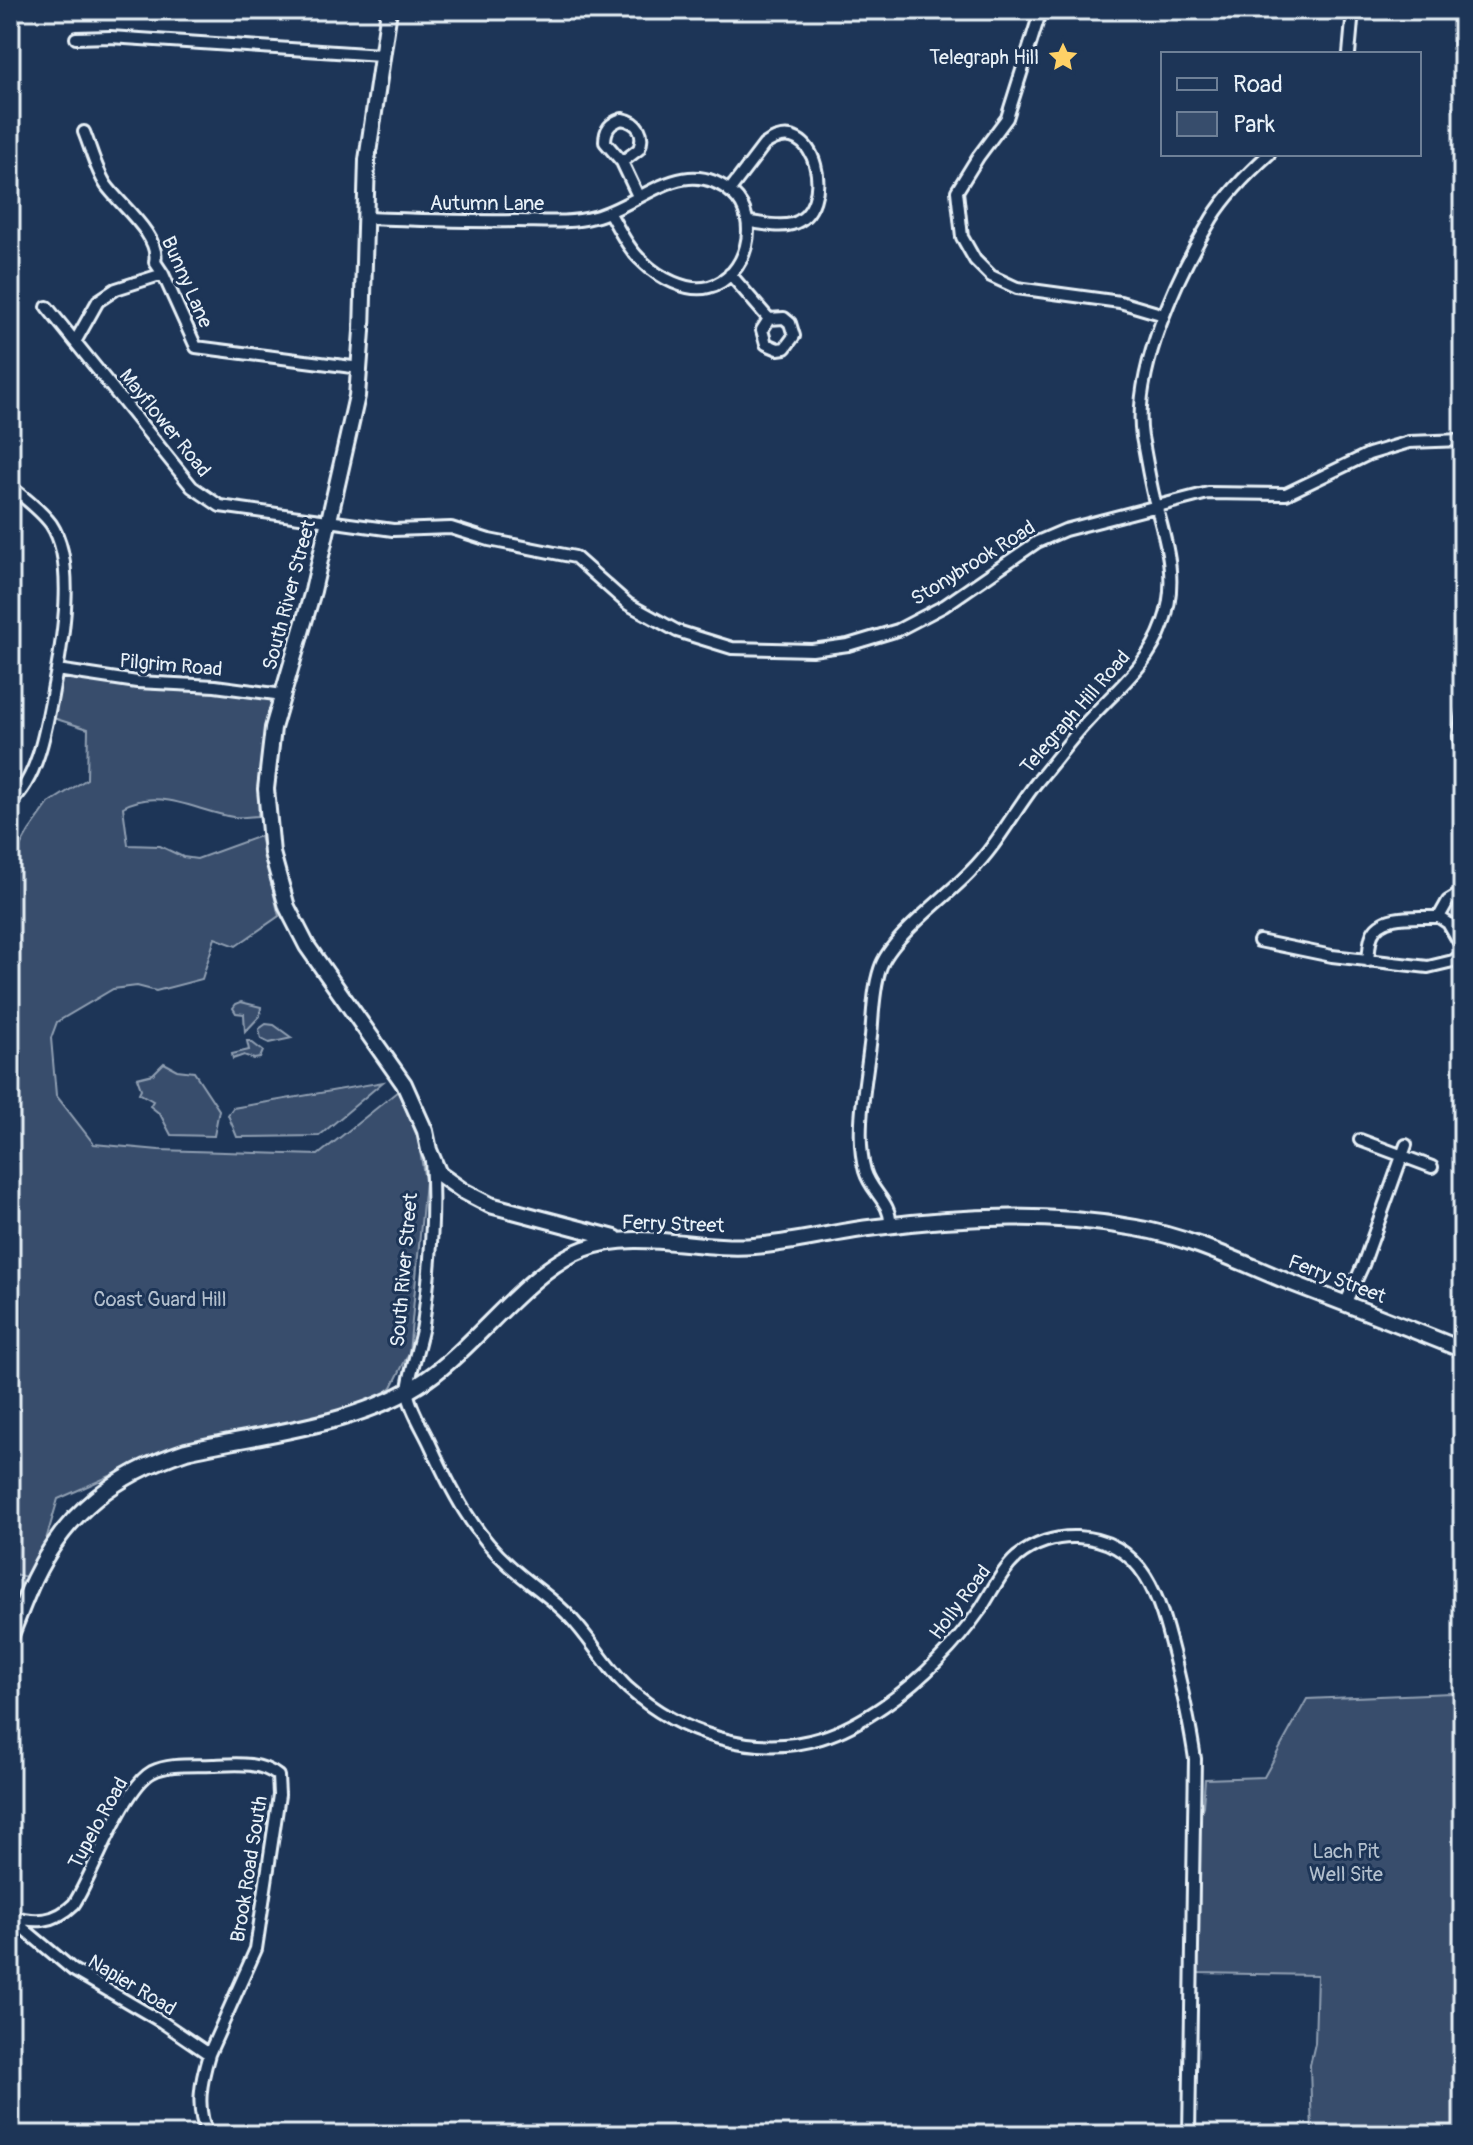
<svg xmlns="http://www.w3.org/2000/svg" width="1473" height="2145" viewBox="0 0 1473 2145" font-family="Pangolin,sans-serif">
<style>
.green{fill:#374d6c;stroke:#909fb2;stroke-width:2}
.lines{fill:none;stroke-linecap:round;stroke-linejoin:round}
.street-casing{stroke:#e8f1f8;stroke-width:16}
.secondary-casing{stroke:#e8f1f8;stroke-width:20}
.street{stroke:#1d3557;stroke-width:10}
.secondary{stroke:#1d3557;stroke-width:14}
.labels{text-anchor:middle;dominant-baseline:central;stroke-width:6;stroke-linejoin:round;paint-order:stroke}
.poi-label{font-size:20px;fill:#e8f1f8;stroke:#1d3557;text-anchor:end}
.street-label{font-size:20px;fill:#e8f1f8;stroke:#1d3557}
.park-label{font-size:20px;fill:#b3c0ce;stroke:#1d3557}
</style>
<rect width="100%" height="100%" fill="#1d3557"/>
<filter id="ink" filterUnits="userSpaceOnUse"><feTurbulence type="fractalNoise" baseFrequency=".0125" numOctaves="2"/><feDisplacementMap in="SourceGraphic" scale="16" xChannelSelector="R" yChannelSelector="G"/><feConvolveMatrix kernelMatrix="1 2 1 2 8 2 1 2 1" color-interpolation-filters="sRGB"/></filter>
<g filter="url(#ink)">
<path class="green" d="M57,670L265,693L272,701L263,743L258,816C250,816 241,818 233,817C196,811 159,787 123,807L128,845L160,846L183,857L197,859L260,836L279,916L236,946L215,938L202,979L156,991L137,986L113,989L57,1022L51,1038L56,1095L94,1144L159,1150L318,1155L398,1091L418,1138L425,1181L409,1353L392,1387L379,1398L353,1410L171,1449L58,1499L38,1567L26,1577L10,1573L16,1503L10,1500V865L29,831L49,803L87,779L88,729L47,716Z
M241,1002L261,1007L260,1016L245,1032L244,1014L236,1013L233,1008L236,1004Z
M266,1024L274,1025L292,1038L269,1043L261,1039L259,1029Z
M247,1041H250L263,1051L260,1058L254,1059L244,1055L233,1059L232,1054L249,1050Z
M164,1063L177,1070L194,1072L219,1110L214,1136L171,1135L160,1114L150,1106L153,1101L139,1093L141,1089L137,1078L153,1074Z
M383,1082L319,1136L237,1137L228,1115L233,1108Z
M1451,1693L1463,1698V2135H1312L1310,2065L1315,2043L1317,1975L1197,1973L1195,1831L1203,1806L1205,1779L1264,1777L1307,1699Z"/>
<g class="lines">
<g class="street-casing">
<path id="street" d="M1041,10L1007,118L978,157L957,191L962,237L975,260L991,276L1017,288L1120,302L1164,315
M76,38L110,37L381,55
M1349,54L1353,10
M84,132C91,149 96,170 106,185C119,204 161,236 155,262L163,274L196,347L360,368
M622,162L605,142C605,129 610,123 622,119C639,122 645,134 639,149L622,162L638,196
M729,191L764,145C817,107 838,210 792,224C778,228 762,223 749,222
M364,218C415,220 465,222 516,221C542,221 569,224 594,217C640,206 685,151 733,194C762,220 746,278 709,287C687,293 658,277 643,262C628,249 619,229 609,212
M730,274L769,319L762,330L766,344L778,349L785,348L794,336L790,323L784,318L769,319
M47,307L192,487L220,506L393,530L451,528L489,540L575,557L628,604L677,631L732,648L812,650L848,645L898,630L944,606L1037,542L1065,530L1208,493L1286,494L1369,454L1409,442L1463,440
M75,342L98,301L116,289L163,274
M10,486C24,498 40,509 51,524C75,560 64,630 57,670L137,682L215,686L283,695
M1463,712L1459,736L1463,769
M10,803C43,774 48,711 57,670
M1439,917L1448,923L1463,949
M1259,941L1332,956L1428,967L1453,961L1463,954
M1368,961C1369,953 1369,942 1372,935C1381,912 1419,918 1439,917L1448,901L1463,892
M1360,1140L1432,1167
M431,1160C435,1213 430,1272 423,1325C421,1340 406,1384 408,1394C411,1411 424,1430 431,1446C451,1490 473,1533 509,1565C528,1583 551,1597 569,1616C591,1639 605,1666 628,1688C678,1733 754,1759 821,1738C861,1726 910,1690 939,1659C954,1644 968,1627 980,1610C992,1592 1001,1571 1017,1557C1034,1543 1056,1536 1077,1537C1147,1540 1161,1605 1175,1660C1183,1693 1190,1725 1195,1759L1189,2135
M890,1225C892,1203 871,1192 865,1171C854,1132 867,1077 871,1036C873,1015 873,990 880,969C890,937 947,897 971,871C998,844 1014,811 1037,782C1053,763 1068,743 1084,725C1113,692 1148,667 1163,624C1179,580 1166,541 1154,498C1149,478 1146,457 1142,437C1132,372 1178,274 1212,218C1227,194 1248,173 1269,154
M1345,1304L1363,1265L1406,1145
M10,1916C35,1923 55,1923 74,1904C94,1873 123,1788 152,1772C170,1763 193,1766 213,1765C235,1764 260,1761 278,1776L279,1795L256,1949L209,2054
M12,1919L73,1970L162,2022L209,2054C201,2081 195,2109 208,2135"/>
</g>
<g class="secondary-casing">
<path id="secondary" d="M389,10L367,160L362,331L357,396L313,591L273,728L266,789L272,853L287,907L307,946L404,1084L425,1131L429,1150L439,1174L463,1191L490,1205L615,1238
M10,1637C18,1618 25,1598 34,1579C66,1512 116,1474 186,1451C263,1433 360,1426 427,1379C479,1343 528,1270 584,1249C637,1228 699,1251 754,1246C793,1243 831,1233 869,1228C956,1216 1049,1212 1136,1228C1188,1237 1236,1260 1284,1280C1344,1303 1404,1326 1463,1350"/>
</g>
<use href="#street" class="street"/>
<use href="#secondary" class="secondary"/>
</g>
</g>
<defs>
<g id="sight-bare" transform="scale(2.4)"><path d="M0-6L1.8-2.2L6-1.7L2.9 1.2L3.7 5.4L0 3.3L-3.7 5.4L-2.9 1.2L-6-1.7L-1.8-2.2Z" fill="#ffd166" stroke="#1d3557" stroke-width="2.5" paint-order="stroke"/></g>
</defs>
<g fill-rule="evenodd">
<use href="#sight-bare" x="1063" y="57"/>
</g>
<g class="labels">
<g class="poi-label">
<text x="1039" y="57">Telegraph Hill</text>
</g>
<g class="street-label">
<text x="487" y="203">Autumn Lane</text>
<text transform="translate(187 282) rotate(66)">Bunny Lane</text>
<text transform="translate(165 423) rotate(51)">Mayflower Road</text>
<text transform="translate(973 563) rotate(-32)">Stonybrook Road</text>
<text transform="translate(289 595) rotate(-75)">South River Street</text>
<text transform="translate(171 665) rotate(5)">Pilgrim Road</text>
<text transform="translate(1075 712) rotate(-49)">Telegraph Hill Road</text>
<text transform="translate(673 1224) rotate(2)">Ferry Street</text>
<text transform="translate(404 1270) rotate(-85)">South River Street</text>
<text transform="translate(1337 1279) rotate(21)">Ferry Street</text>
<text transform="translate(960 1602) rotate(-53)">Holly Road</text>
<text transform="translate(98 1823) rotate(-61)">Tupelo Road</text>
<text transform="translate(249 1869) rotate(-81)">Brook Road South</text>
<text transform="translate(132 1985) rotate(31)">Napier Road</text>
</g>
<g class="park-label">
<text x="160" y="1299">Coast Guard Hill</text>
<text x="1346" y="1851">Lach Pit<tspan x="1346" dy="23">Well Site</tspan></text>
</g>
</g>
<rect width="1473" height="2145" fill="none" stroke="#1d3557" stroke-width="40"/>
<rect x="20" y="20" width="1433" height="2105" fill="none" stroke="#e8f1f8" stroke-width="3" filter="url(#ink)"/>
<rect x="1161" y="52" width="260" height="104" fill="#1d3557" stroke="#6e8097" stroke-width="2"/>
<rect x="1177" y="78" width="40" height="12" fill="#1d3557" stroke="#6e8097" stroke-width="2"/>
<text x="1233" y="92" font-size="24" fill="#e8f1f8">Road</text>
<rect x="1177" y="112" width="40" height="24" fill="#374d6c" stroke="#6e8097" stroke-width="2"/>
<text x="1233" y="132" font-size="24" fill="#e8f1f8">Park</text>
</svg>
